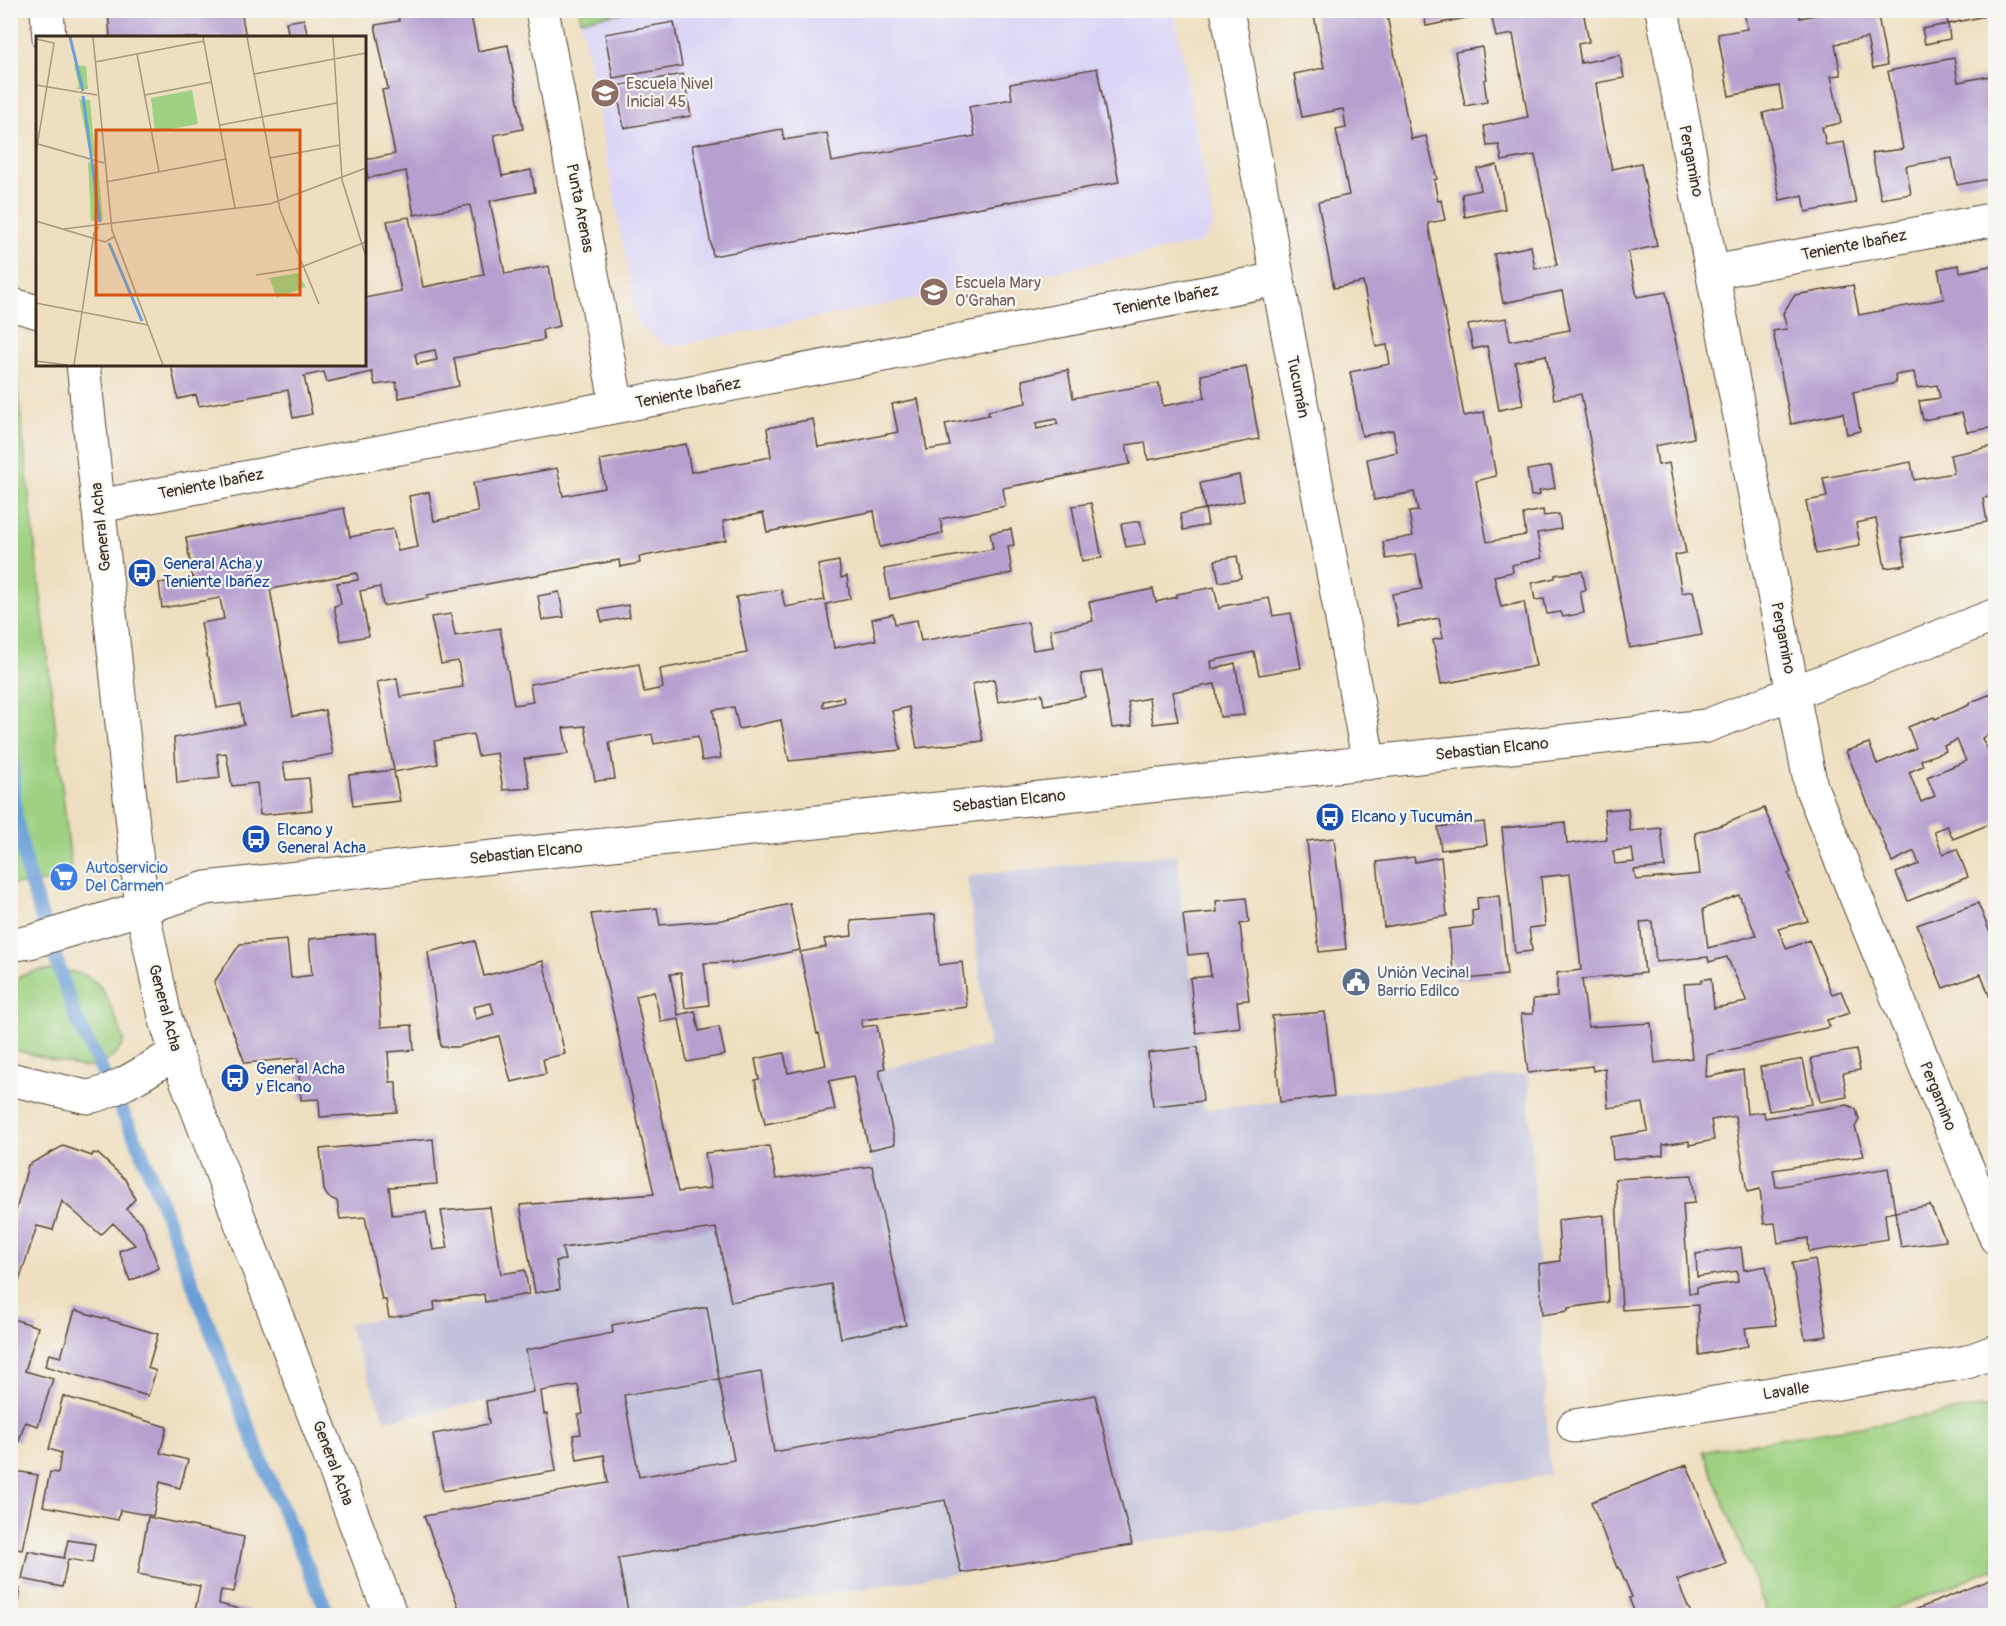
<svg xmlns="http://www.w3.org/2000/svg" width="2006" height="1626" viewBox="0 0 2006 1626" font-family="Pangolin,sans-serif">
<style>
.built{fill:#dcd6f6}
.industrial{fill:#c2c2dc}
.green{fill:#9ed181;stroke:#6c7e50;stroke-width:1.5}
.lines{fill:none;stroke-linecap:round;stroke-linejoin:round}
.stream{stroke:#6b9fd7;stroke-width:14}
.building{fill:#b5a0cf;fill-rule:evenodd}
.street-casing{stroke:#564536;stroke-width:35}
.secondary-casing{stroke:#564536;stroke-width:35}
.street{stroke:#fff;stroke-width:33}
.secondary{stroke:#fff;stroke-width:33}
.labels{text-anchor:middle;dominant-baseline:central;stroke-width:4.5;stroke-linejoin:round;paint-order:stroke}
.education-label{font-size:16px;fill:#785e54;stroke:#f6f6f2;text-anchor:start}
.street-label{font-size:16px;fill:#3b2a1e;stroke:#f6f6f2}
.transit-label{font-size:16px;fill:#164399;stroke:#f6f6f2;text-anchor:start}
.shop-label{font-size:16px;fill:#366cbe;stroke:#f6f6f2;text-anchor:start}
.service-label{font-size:16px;fill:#4e5e75;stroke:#f6f6f2;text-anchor:start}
.inset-river{fill:none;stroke:#6b9fd7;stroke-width:3}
.inset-road{fill:none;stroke:#a6977f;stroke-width:1.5}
.view{fill:#d7540e;fill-opacity:0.15;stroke:#d7540e;stroke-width:3}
.inset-edge{fill:none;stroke:#3b2a1e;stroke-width:3}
</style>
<rect width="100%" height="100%" fill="#f6f6f2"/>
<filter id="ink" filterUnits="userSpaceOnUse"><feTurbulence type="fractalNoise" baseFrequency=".0167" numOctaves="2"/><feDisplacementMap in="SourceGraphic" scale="12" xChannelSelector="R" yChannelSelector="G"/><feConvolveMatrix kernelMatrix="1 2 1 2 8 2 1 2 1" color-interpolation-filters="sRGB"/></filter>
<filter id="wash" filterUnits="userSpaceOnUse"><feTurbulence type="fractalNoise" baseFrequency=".008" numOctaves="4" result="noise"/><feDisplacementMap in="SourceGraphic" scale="24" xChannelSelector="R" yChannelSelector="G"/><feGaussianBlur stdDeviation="1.35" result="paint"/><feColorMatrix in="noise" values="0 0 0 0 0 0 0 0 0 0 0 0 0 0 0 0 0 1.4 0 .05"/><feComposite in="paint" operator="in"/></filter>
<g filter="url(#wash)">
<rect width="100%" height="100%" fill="#eedfc0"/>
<path class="built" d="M631,10L1174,11L1214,225L1201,243L668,347L638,325L581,20Z"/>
<path class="industrial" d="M1177,854L1204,1110L1528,1074L1550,1475L702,1615H462L424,1516L638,1477L621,1376L385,1420L347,1324L535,1293L520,1205L678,1192L872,1166L853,1076L989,1046L967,876Z"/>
<path class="green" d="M579,10H631V11L581,20Z
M10,347L13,349L72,875L66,880L11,885Z
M41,970C105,970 101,985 124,1039L122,1046L115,1055L104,1063L85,1068L11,1049C10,1033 5,988 18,978C24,973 34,972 41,970Z
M1982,1407L1995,1414V1569L1878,1615H1768L1703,1451Z"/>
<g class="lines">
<path class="stream" d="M10,743L16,817L28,875L75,1016L140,1148L260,1457L329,1616"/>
</g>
<g id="blocks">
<path class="building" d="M108,10H241L246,38H110Z
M397,10H470L478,51L508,45L523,129L494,135L502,176L531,170L535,192L490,201L505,274L549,266L560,326L542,330L544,340L454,358L459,386L399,398L396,382L375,385L372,372L327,382L324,372L304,376L312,414L293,418L288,390L199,406L196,395L178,399L171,364H364V298L401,291L387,221L409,217L423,287L484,275L470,205L414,215L406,171L368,178L364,160L395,154L382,90L388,89L375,25L399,21ZM435,350L437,360L417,364L415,354Z
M1313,10H1386L1411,139L1426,136L1437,179L1434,180L1438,201L1441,200L1445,220L1428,223L1464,416L1484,412L1496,476L1476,481L1487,542L1526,535L1523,514L1543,510L1544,516L1559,514L1561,529L1537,533L1542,558L1512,565L1513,572L1494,576L1501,607L1524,602L1536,666L1441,684L1433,640L1443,638L1439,618L1398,626L1392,594L1422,589L1416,554L1386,559L1383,542L1413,536L1409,512L1418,511L1414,492L1374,500L1367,459L1397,452L1393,430L1362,436L1350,372L1390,364L1387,345L1376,347L1363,282L1334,288L1318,202L1349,195L1336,130L1346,128L1343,109L1302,117L1294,74L1324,68Z
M1424,10H1470L1471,17L1426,26Z
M1506,10H1583L1589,42L1578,44L1581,63L1620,55L1624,78L1596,83L1602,125L1612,169L1641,163L1657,246L1628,252L1637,297L1666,292L1687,397L1694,438L1655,446L1658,465L1669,463L1686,553L1675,555L1682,593L1693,591L1702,635L1630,648L1581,394L1554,399L1546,355L1515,362L1523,405L1499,410L1487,346L1473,349L1468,325L1506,318L1510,341L1570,330L1562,291L1503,303L1494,254L1531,246L1535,269L1557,265L1535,155L1502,161L1499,145L1487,146L1484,126L1528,117L1513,34L1496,37L1491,14Z
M1744,10H1799L1800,18L1840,10H1877L1887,65L1873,68L1867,38L1835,44L1841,75L1831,76L1841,123L1822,127L1826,145L1844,142L1856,203L1806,212L1803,195L1780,200L1763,113L1783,108L1779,86L1729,96L1718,34L1747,29Z
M1945,10H1989L1990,15L1948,24Z
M304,19L308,38H289L286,22Z
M674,22L682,66L613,78L605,34Z
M1948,24L1950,39L1925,44L1922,29Z
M1482,47L1487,79L1484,80L1487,102L1465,106L1455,52Z
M1954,58L1958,82L1995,75V150L1993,151L1995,178L1957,185L1952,158L1906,166L1911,194L1881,199L1872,153L1903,149L1888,71Z
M1097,68L1119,182L713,256L692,145L782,129L784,140L827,133L832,162L975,136L969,107L1012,99L1010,84Z
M683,74L691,116L624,128L616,86Z
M1497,165L1505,209L1465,217L1462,194L1481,190L1477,169Z
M1959,265L1960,272L1995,265V496L1983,498L1987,522L1901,538L1906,565L1885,568L1876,519L1856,523L1860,546L1816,554L1806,501L1827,497L1823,478L1911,462L1914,480L1954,473L1950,455L1994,446L1990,428L1967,432L1962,413L1923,420L1919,401L1940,398L1937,385L1917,388L1914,372L1895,375L1896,383L1853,392L1860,431L1847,434L1843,413L1791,424L1773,331L1787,329L1783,313L1795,295L1853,285L1859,315L1944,299L1938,269Z
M1246,366L1259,439L1148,460L1145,442L1126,445L1130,464L1003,488L1006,506L940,519L943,533L880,547L874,511L767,532L763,513L723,521L726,540L639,557L640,563L620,567L619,560L427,595L428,598L383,606L380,587L360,591L369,636L341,641L334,606L341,604L337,583L358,580L357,573L270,589L293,716L325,710L333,754L283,763L286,780L309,778L312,810L260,815L257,783L232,786L226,753L217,754L220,778L177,783L174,738L244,725L240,704L217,708L201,623L224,619L220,598L162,608L159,583L193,579L186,538L344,508L350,537L393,529L398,551L418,547L409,496L429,492L434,521L478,512L473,483L557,468L563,496L605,488L600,460L686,444L691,472L771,457L767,428L813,419L818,447L840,444L898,432L892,404L918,399L927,450L950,446L945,424L989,415L988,411L1026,403L1022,380L1068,370L1073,398L1159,383L1163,406L1205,398L1201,375ZM1056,419L1058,424L1037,429L1036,423Z
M1551,466L1555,488L1539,491L1540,495L1531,496L1527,470Z
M1239,475L1244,501L1205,509L1200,483Z
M1091,503L1102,558L1082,561L1072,506Z
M1205,509L1208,525L1183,530L1180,514Z
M1140,521L1145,544L1126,547L1121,524Z
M1011,529L1014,545L1008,546L1012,573L890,599L884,569L993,549L990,533Z
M1237,556L1241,578L1219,582L1215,560Z
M839,561L841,578L847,576L850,599L826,604L834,648L876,640L872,619L893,614L895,624L917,620L921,641L1028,622L1033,650L1053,647L1050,630L1093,621L1089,602L1153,589L1156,602L1177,597V594L1214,587L1219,609L1223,606L1269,598L1273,616L1291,613L1301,668L1259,675L1254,652L1211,661L1212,669L1235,663L1244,715L1220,717L1215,684L1172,692L1178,721L1153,724L1149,698L1128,702L1132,726L1112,728L1102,671L1081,674L1085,697L1044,705L1042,694L998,702L994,679L972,684L983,741L917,748L909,707L892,711L901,750L789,761L781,720L739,729L734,707L713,710L721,758L702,761L698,736L654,744L652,734L609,742L615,779L595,781L585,726L563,728L568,754L524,759L530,788L503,790L497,753L478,756L473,734L434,741L438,764L394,772L400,801L353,806L349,775L394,770L377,682L397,678L400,697L463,687L458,661L441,664L431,617L451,614L455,636L500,628L514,705L533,702L530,684L639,664L644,692L663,688L660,669L747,653L736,597L781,589L785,607L825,600L818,565ZM843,697L844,702L823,707V701Z
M1582,571L1586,590L1580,591L1584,613L1563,617L1561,612L1547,614L1544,599L1535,600L1532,583L1555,578V575Z
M559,592L564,617L542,620L538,596Z
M628,605L630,617L602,622L599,610Z
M1991,694L1995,704V732L1982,738L1986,747L1995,743V822L1953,839L1947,826L1934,831L1943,854L1957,849L1968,877L1908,901L1896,873L1919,864L1914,851L1892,862L1846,751L1869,743L1877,764L1916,748L1908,727L1934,717L1935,719L1969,705V703ZM1957,740L1966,761L1927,777L1935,796L1921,802L1909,772L1923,766L1921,760L1946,751L1944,746Z
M1628,808L1630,831L1661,828L1665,867L1634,870L1636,880L1700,874L1695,833L1722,825L1764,808L1791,872L1788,874L1808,921L1778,929L1787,949L1809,940L1832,994L1841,991L1850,1013L1827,1020L1830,1027L1707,1055L1706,1077L1743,1070L1747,1114L1764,1112L1765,1118L1848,1105L1856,1109L1859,1120L1855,1127L1864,1156L1773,1170L1776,1187L1888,1168L1895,1212L1885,1214L1888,1239L1809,1252L1808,1238L1778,1243L1775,1223L1764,1224L1760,1189L1747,1192L1735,1116L1711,1120L1714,1140L1689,1145V1141L1663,1145V1155L1613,1160L1611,1137L1648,1131L1643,1103L1608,1108L1605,1068L1593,1071L1592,1066L1528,1073L1521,1014H1533V999L1557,997V973L1581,970L1578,939L1570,874L1541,877L1545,926L1529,928L1532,951L1515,953L1502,828L1565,822L1567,844L1607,839L1604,810ZM1632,849L1634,862L1615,864L1613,851ZM1739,895L1756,935L1708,948L1703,909ZM1652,921L1656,962L1708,957L1709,962L1727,957L1747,1002L1714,1008L1711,978L1701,980V983L1684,984L1692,1058L1655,1063L1651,1023L1588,1027L1582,979L1645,973L1640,922Z
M1484,822L1487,845L1441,850L1438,827Z
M1334,838L1346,949L1319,952L1307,841Z
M1414,857L1415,862L1441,857L1447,916L1384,927L1377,862Z
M1499,896L1507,975L1454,980L1449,929L1473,926L1472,911L1478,910L1477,898Z
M1246,898L1249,922L1240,924L1249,1000L1237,1001L1240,1027L1196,1033L1190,978L1211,976L1208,953L1188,955L1183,915L1217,912L1216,901Z
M1978,903L1995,945V1011L1981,974L1943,988L1917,925Z
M790,904L800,950L731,964V962L704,963L709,1005L685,1008L681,973L670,974L678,1015L695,1011L699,1031L719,1027L725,1055L687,1062L679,1019L661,1022L654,992L636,996L678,1192L711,1188L705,1153L769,1146L776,1179L872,1166L906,1325L841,1338L831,1284L731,1302L716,1228L562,1248L565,1260L556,1261L560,1289L535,1293L520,1205L654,1194L591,914L657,908L660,925L722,920Z
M935,914L939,965L962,962L967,1007L861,1020L862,1027L877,1025L885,1068L879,1070L895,1144L869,1150L853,1076L829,1081L835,1110L765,1124L755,1080L759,1079L755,1059L784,1053L788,1073L826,1065L819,1033L817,1034L800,952L826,947L824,939L852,936L851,921Z
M375,933L381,1027L412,1025L414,1050L388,1052L390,1082H396L397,1112L320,1117L319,1099L301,1100L298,1058L245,1063L214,982L240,944L287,940L291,978L312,975L309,939Z
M475,941L484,976L543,961L565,1054L543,1059L546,1074L511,1082L499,1036L458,1047H441L428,952ZM491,1003L494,1014L476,1019L473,1007Z
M1325,1012L1334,1096L1280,1102L1272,1016Z
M1198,1047L1203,1101L1153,1106L1148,1053Z
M1856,1050L1860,1070L1843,1073L1847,1097L1820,1102L1811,1058Z
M1803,1059L1812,1104L1769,1111L1760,1067Z
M433,1139L437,1184L389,1187L392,1215L426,1212L433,1250L448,1248L441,1211L490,1207L501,1274L525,1270L529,1294L485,1302L484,1294L434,1302L435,1310L389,1318L386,1300H382L365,1217L340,1219L337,1201L328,1197L324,1190L320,1149Z
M63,1146L92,1156L93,1153L98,1154L126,1180L135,1199L126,1209L142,1223L159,1268L130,1281L119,1251L135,1245L113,1223L101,1235L62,1201L53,1230L37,1226L10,1309V1233L28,1165Z
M1692,1175L1695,1203L1683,1204L1689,1293H1697V1287L1738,1282L1737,1271L1697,1277L1696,1254L1741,1247L1744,1270L1766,1266L1776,1325L1745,1328L1748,1346L1699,1355L1698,1305L1622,1310L1615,1179Z
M1930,1205L1946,1241L1901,1247L1895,1212Z
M1604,1215L1608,1302L1568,1308V1311L1542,1315L1539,1264L1560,1261L1558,1220Z
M1815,1259L1827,1336L1805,1339L1792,1263Z
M707,1307L719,1379L624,1395L639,1477L734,1460L719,1379L761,1372L774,1452L1095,1395L1132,1545L961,1573L945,1500L618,1558L629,1616H462L424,1516L608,1483L604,1455L577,1460L573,1435L581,1434L578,1415L583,1414L578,1385L541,1391L544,1414H547L556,1471L443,1491L433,1434L489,1424L486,1401L534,1392L526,1350L613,1333L612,1325Z
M75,1310L158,1334L148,1368L156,1371L148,1396L45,1366L49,1354L61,1357Z
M10,1318L38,1327L25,1371L53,1379L38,1426L25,1422L19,1441L10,1438Z
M63,1396L167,1427L160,1453L188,1460L180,1488L160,1482L153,1516L120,1510L118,1520L43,1506L50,1472L58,1473L61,1453L49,1449Z
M1687,1465L1726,1563L1677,1580L1692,1616H1636L1629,1598L1632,1597L1619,1567L1617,1568L1591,1502Z
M10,1470L38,1475L22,1550L10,1548Z
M148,1517L244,1537L234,1592L221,1590L219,1604L270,1616H194L200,1586L138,1574Z
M68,1540L95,1544L92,1563L68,1559L62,1587L22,1579L28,1551L64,1558Z
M1995,1578V1616H1908L1907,1613Z
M10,1587L20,1589L15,1616H10Z"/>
</g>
</g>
<g filter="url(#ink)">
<use href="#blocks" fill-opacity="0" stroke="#564536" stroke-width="1.5"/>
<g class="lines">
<g class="street-casing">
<path id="street" d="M542,10L617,406
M1227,10L1369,763
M1662,10L1811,787L1996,1238
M1713,272L1996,219
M10,304L38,312
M99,506L1278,279
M142,908L206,888L261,882L1706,726L1996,615
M1574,1426L1967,1362L1996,1351"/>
</g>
<g class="secondary-casing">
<path id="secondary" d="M47,10L49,38
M83,364L142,908L165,1017L176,1053L391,1616
M10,945L30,942L142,908
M10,1079L87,1097C113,1094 152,1067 176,1053"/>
</g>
<use href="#street" class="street"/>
<use href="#secondary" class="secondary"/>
</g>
</g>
<defs>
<g id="school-disc" transform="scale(1.5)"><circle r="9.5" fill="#8d6e63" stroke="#f6f6f2"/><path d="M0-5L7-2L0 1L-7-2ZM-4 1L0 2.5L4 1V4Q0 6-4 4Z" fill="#fff"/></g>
<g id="bus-disc" transform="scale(1.5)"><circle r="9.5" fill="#1a4fb4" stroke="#f6f6f2"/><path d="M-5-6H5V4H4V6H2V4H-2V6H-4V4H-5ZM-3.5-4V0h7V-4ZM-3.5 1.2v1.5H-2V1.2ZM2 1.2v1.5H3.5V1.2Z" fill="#fff"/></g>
<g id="supermarket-disc" transform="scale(1.5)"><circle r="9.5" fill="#3f7fe0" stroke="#f6f6f2"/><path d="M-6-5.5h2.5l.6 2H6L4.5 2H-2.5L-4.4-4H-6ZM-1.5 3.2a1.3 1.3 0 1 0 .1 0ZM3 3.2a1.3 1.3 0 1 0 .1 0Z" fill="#fff"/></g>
<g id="civic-disc" transform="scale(1.5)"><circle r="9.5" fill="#5c6f8a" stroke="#f6f6f2"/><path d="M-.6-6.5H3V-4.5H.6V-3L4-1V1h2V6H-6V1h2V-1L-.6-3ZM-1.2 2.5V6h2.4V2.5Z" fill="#fff"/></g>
</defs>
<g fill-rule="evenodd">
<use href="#school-disc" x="605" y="93"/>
<use href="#school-disc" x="934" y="292"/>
<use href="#bus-disc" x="142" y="573"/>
<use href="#bus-disc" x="1330" y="817"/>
<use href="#bus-disc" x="256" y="839"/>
<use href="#supermarket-disc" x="64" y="877"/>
<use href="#civic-disc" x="1356" y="982"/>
<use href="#bus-disc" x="235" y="1078"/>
</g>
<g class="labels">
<g class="education-label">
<text x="626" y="84">Escuela Nivel<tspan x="626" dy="18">Inicial 45</tspan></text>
<text x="955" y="283">Escuela Mary<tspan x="955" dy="18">O'Grahan</tspan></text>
</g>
<g class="street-label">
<text transform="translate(1691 161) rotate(79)">Pergamino</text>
<text transform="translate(580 208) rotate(79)">Punta Arenas</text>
<text transform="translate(1854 245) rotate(-11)">Teniente Ibañez</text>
<text transform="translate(1166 300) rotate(-11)">Teniente Ibañez</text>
<text transform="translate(1298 387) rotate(79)">Tucumán</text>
<text transform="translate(688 393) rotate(-11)">Teniente Ibañez</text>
<text transform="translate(211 484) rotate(-11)">Teniente Ibañez</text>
<text transform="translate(101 527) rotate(-96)">General Acha</text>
<text transform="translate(1783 638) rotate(79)">Pergamino</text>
<text transform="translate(1492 749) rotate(-6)">Sebastian Elcano</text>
<text transform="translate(1009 801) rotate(-6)">Sebastian Elcano</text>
<text transform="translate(526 853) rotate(-6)">Sebastian Elcano</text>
<text transform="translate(165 1008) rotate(75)">General Acha</text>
<text transform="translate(1938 1096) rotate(68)">Pergamino</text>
<text transform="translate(1786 1391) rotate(-9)">Lavalle</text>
<text transform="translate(333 1463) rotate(69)">General Acha</text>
</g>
<g class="transit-label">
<text x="163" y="564">General Acha y<tspan x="163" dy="18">Teniente Ibañez</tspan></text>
<text x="1351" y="817">Elcano y Tucumán</text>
<text x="277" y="830">Elcano y<tspan x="277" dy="18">General Acha</tspan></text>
<text x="256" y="1069">General Acha<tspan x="256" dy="18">y Elcano</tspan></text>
</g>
<g class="shop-label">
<text x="85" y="868">Autoservicio<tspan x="85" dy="18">Del Carmen</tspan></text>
</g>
<g class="service-label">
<text x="1377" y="973">Unión Vecinal<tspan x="1377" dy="18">Barrio Edilco</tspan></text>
</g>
</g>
<g transform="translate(36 36)">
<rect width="330" height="330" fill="#eedfc0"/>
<path d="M38,29L50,30L52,53H40L43,50ZM156,54L162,88L119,96L115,62ZM43,63L54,64L59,120L54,119ZM52,126L62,130L67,184L55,185ZM262,237L270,251L241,262L233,242Z" fill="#9ed181"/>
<path class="inset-river" d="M34,1L47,55M47,60L64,186M73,207L106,285"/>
<path class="inset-road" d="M57,1L76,194L127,329M167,1L199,172M211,1L244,174L283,268M297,1L306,144L330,221M0,3L18,7L0,117M101,18L123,136M59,26L168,5M218,38L330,17M0,49L61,59M109,59L176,46M184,89L301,67M2,108L68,127M234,122L304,109M70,146L190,123M0,185L69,206L78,201M27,193L234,168L330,132M220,239L260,233L330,206M0,267L112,289M0,325L31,329M38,329L58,197L63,191"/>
<path class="view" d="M60,94H264V259H60Z"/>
<rect width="330" height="330" class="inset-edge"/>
</g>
<rect width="2006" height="1626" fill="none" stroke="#f6f6f2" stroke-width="36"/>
</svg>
